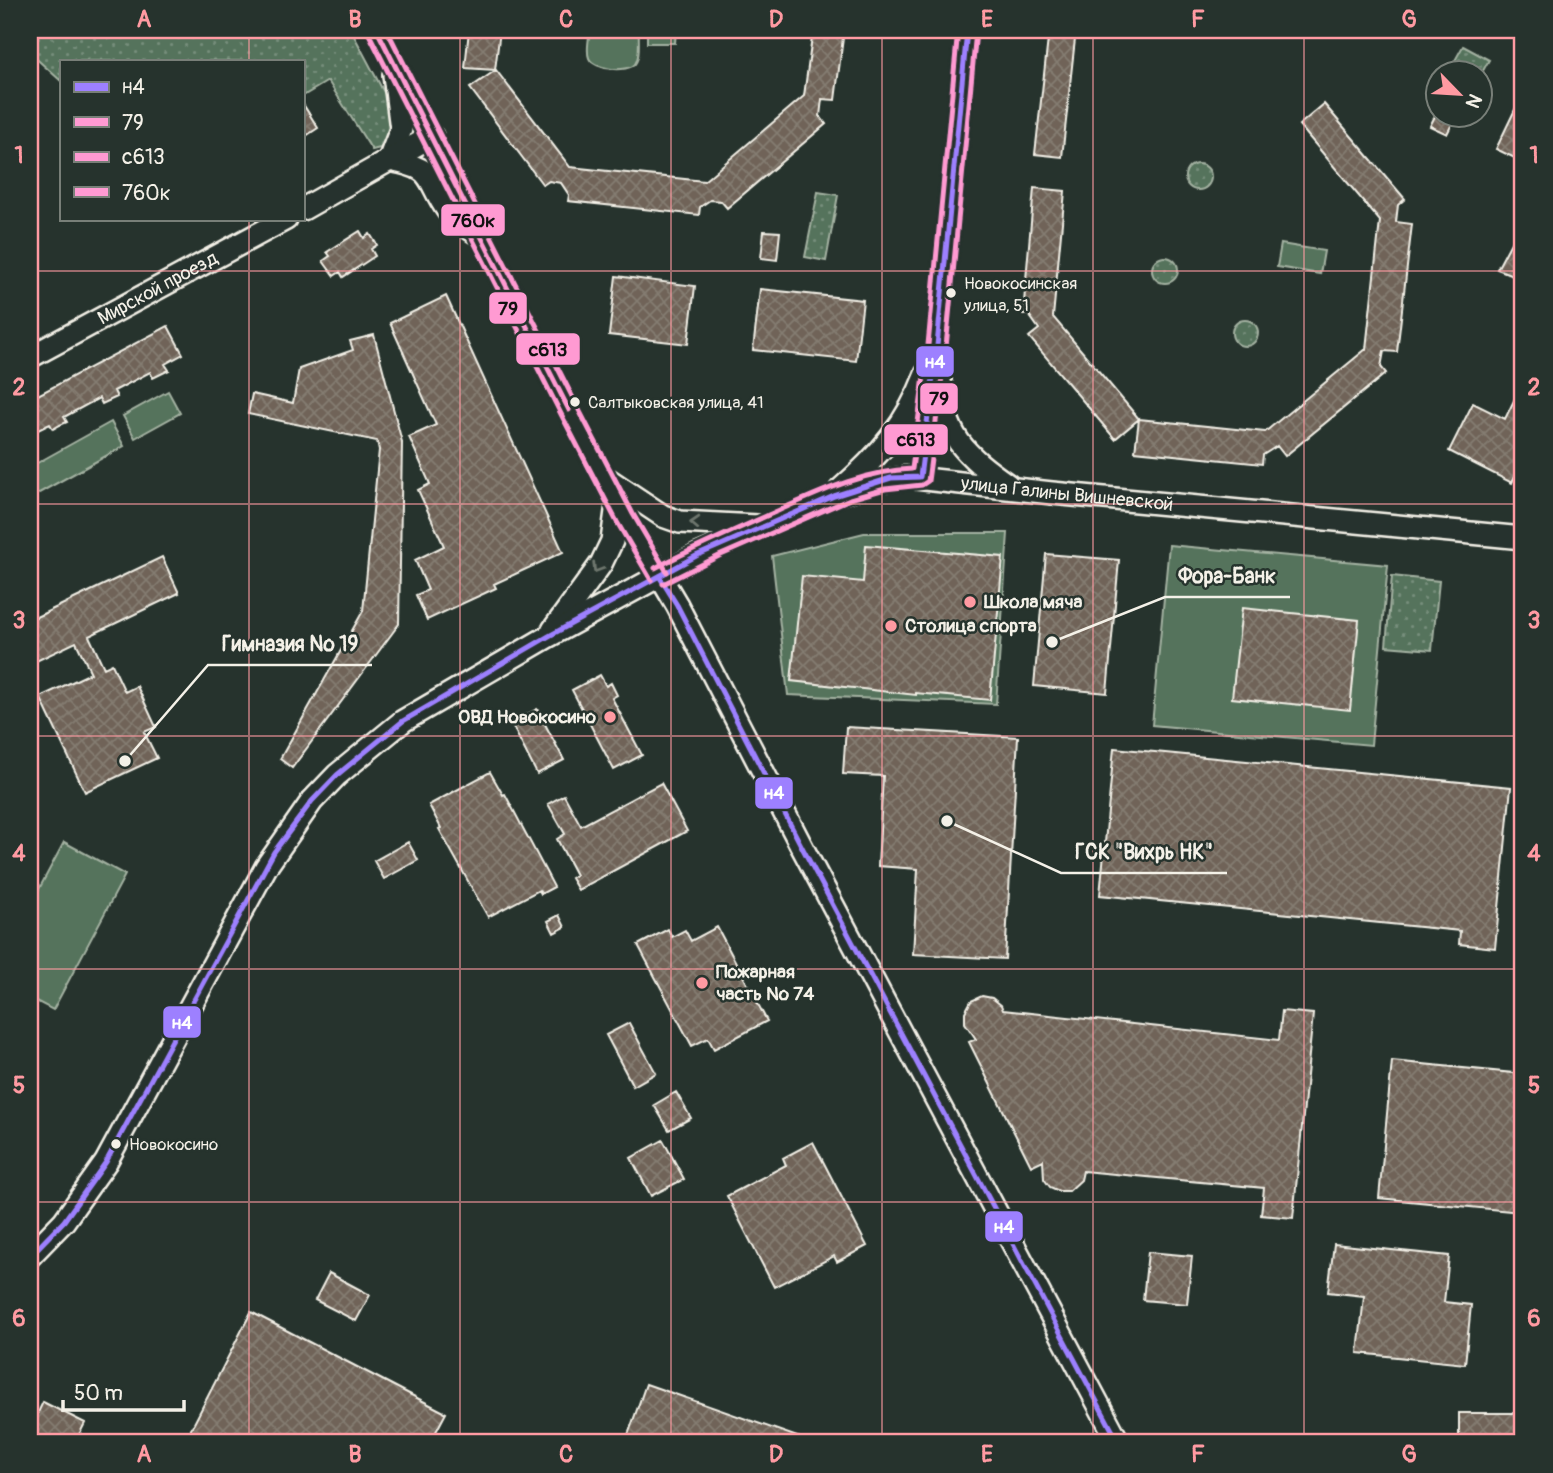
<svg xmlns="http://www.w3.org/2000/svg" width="1553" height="1473" viewBox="0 0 1553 1473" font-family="Pangolin,sans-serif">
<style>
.grass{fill:#55735c;stroke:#a4b2a2;stroke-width:2}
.park{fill:url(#park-dots);stroke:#a4b2a2;stroke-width:2}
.building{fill:url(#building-cross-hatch);stroke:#f4f1e8;stroke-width:2}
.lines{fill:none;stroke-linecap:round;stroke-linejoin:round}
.minor-casing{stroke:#f4f1e8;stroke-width:26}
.minor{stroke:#26332d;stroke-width:21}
.bus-1-casing{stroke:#26332d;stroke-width:10}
.bus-2-casing{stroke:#26332d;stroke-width:10}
.bus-3-casing{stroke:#26332d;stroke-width:10}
.bus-4-casing{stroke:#26332d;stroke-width:10}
.bus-1{stroke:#9d80ff;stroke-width:5}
.bus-2{stroke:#ff9ad2;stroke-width:5}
.bus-3{stroke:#ff9ad2;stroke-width:5}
.bus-4{stroke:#ff9ad2;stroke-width:5}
.oneway{stroke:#6e766e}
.grid{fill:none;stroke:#ff9aa2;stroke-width:2;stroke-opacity:0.55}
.bus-dot{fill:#f4f1e8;stroke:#26332d;stroke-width:2.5}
.poi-dot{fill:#ff9aa2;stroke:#26332d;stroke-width:2.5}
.labels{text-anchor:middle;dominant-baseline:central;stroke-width:5;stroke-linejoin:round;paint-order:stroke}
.bus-label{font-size:17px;fill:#f4f1e8;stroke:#26332d;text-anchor:start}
.street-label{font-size:19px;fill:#f4f1e8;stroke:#26332d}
.poi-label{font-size:19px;font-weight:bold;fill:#f4f1e8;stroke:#26332d;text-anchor:start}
.leader{fill:none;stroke:#f4f1e8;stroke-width:2.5}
.callout-dot{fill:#f4f1e8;stroke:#26332d;stroke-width:2.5}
.callout-label{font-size:21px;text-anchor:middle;font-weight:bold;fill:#f4f1e8;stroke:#26332d;stroke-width:5;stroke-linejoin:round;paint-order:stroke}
.line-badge{stroke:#26332d;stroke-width:2.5}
.badge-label{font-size:19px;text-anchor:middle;font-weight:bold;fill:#fff}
.pale-badge-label{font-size:19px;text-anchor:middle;font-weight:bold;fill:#111}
.neatline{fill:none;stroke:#ff9aa2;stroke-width:2.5}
.grid-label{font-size:23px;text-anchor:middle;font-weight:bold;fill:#ff9aa2}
</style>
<defs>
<pattern id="park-dots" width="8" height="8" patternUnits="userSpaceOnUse" patternTransform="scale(1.75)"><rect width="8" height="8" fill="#55735c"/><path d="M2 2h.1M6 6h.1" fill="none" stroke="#768e7b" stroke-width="1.8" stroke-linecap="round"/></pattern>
<pattern id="building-cross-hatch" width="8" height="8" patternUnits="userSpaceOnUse" patternTransform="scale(1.75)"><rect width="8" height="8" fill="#6f6459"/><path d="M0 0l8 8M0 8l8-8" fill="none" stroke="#847b71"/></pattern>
</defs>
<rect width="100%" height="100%" fill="#26332d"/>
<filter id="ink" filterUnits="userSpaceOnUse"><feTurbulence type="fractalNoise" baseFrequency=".0143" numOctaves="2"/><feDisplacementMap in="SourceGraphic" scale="14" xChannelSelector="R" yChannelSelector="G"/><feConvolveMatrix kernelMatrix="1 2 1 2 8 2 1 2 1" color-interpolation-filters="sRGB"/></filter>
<g filter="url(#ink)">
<path class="grass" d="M590,30H639C638,39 641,56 635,64C628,73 594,70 589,58C586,51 589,38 590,30Z
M647,30H676L675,43H647Z
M1281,244L1324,251L1320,274L1277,267Z
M168,391L180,413L135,438L123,416Z
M111,422L124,446L30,498V467Z
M864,533H1008L996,704L788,695L772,556Z
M1169,545L1388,565L1371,745L1152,725Z
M64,842L125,875L53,1010L30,998V906Z"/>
<path class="park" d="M30,30H351L396,115L395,136L380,148L372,150L328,81L303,96V61H61V81L30,53Z
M1463,46L1489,60L1480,76V74L1448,73Z
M1185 177a13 13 0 1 1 26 0a13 13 0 1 1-26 0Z
M818,192L838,195L826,261L805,257Z
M1152 270a13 13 0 1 1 26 0a13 13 0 1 1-26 0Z
M1232 333a13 13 0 1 1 26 0a13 13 0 1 1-26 0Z
M1392,576L1439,581L1432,650L1386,646Z"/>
<path class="building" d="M469,30H500L495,70L465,68Z
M813,30H844L835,100L822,99L820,116L826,124L727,208L721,201L710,200L700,207L699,215L568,201L569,195L561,183L549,181L543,185L470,88L496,70L570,167L704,181L804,96Z
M1049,30H1076L1062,157L1035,154Z
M1523,93V162L1496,149Z
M303,104L318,128L303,138Z
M1324,104L1405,199L1398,205L1396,222L1412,224L1397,352L1384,351L1381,367L1386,373L1285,456L1277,446L1263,455L1262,464L1135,451L1139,419L1115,439L1029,337L1039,329L1029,315L1023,314L1034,188L1065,191L1053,317L1139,419L1265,432L1366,349L1380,221L1299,125Z
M1435,116H1456L1447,134L1430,126Z
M1523,220V279L1497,269Z
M360,231L364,238L370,234L377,245L371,249L375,256L343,277L340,272L334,276L323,261L330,256L327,252Z
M764,231L780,232L777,260L761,258Z
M616,276L695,286L688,344L609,335Z
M760,289L863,300L856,361L753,350Z
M446,296L563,552L494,584L496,588L427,620L416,595L428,590L415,560L444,546L418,490L430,484L409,437L436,425L390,323Z
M168,326L183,354L165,364L169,370L153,378L150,372L114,391L117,397L102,404L99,398L64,417L67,422L60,425L53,429L50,424L30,434V399Z
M374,335L402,442L399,624L292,768L280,759L363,611L379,450L377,441L248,414L252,394L293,403L299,369L353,350L350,341Z
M1523,382V461L1512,483L1449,451L1473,403L1505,419Z
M866,545L1003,557L990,700L916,693V695L791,681L802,576L863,582Z
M1046,554L1119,560L1107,693L1034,686Z
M162,557L179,593L89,636L104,668L112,664L125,692L137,686L156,727L144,732L157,758L85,792L40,697L91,673L76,642L30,664V620Z
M1242,608L1359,620L1350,710L1232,698Z
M600,675L606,686L611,683L617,695L612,698L642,755L614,770L572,690Z
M537,709L564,760L537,774L511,723Z
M846,727L1018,737L1005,959L913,954L918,869L878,866L883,776L843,774Z
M1114,748L1511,787L1495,948L1459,944L1460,931L1100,895Z
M490,772L503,795L505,794L554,887L541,894L539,890L488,917L439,829L441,828L429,805Z
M661,783L687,831L578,890L571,878L576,875L557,839L565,834L548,804L564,795L581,826Z
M408,842L418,860L384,879L374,861Z
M559,915L565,927L554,933L548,921Z
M717,927L767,1021L714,1049L708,1038L692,1046L638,945L668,929L672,937L685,930L691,941Z
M982,996L992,998L1001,1005L1003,1010L1279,1040L1282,1011L1313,1014L1293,1218L1261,1215L1264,1188L1083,1171L1081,1180L1069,1191H1059L1050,1187L1044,1179L1043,1160L1031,1166L969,1042L976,1039L965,1023V1012L971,1001Z
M629,1023L656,1073L633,1086L606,1035Z
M1392,1061L1523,1074V1176L1520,1212L1379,1198Z
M676,1092L691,1118L669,1130L654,1105Z
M663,1140L684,1179L651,1196L631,1158Z
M813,1142L867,1246L837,1262L834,1256L774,1287L727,1196L786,1165L783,1158Z
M1334,1244L1449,1256L1444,1302L1471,1305L1465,1364L1358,1353L1364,1296L1328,1292Z
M1148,1252L1192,1256L1187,1304L1143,1300Z
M329,1273L370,1295L356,1321L315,1300Z
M251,1312L446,1413L430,1443H184Z
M646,1384L809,1441L808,1443H640L627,1438Z
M43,1402L85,1423L75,1443H30V1429Z
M1459,1413H1519V1443H1459Z"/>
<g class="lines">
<g class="minor-casing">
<g id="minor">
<path d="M377,30L617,504L677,605L803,849L1119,1443"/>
<path d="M389,160C438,169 424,177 448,211C455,221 470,228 479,235"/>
<path d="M389,160L401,129L394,75"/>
<path d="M303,209L432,136"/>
<path id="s1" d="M30,357L286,219"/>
<path d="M940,380C944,436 964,454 1008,485"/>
<path d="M920,477L937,346L967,30"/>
<path d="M606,478L663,516L680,522L757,526"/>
<path d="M840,490C879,456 907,424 926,374"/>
<path d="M553,630L601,564L612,541L617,504"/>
<path id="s2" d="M30,1256L64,1221L106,1162L266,867L312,801L337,775L403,721L549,636L698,555L834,496L877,482L906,477L1052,493L1523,538"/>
</g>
</g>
<use href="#minor" class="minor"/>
<g class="bus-1-casing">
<path id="bus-1" d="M659,576L677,605L803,849L1119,1443
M30,1256L64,1221L106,1162L274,852L312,801L337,775L403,721L549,636L698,555L834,496L891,478L920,477L937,346L967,30"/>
</g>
<g class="bus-2-casing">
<path id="bus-2" d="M369,34L561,414L617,522L651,580
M663,584L721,555L850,499L885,489L922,485L928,481L946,347L976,31"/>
</g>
<g class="bus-3-casing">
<path id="bus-3" d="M387,30L577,406L633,514L667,572
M655,568C693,548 733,531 773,513C818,493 862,471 912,469L928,345L958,30"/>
</g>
<g class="bus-4-casing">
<path id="bus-4" d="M377,30L569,410"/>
</g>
<use href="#bus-1" class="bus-1"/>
<use href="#bus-2" class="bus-2"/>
<use href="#bus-3" class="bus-3"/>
<use href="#bus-4" class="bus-4"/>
</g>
<defs><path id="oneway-chevron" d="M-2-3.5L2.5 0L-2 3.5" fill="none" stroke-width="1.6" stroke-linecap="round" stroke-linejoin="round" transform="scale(1.75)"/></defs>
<g class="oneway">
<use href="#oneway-chevron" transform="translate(695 523) rotate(-177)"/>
<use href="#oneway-chevron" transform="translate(597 568) rotate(122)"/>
</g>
</g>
<path class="grid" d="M249,30V61M460,30V1443M671,30V1443M882,30V1443M1093,30V1443M1304,30V1443M249,219V1443M30,271H1523M30,504H1523M30,736H1523M30,969H1523M30,1202H1523"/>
<g class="bus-dot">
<circle cx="951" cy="293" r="6"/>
<circle cx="575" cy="402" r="6"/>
<circle cx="116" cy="1144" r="6"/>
</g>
<g class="poi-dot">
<circle cx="970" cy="602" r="7"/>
<circle cx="891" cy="626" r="7"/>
<circle cx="610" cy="717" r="7"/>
<circle cx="702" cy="983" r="7"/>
</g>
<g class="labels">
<g class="bus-label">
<text x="964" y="283">Новокосинская<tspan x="964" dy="22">улица, 51</tspan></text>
<text x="588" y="402">Салтыковская улица, 41</text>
<text x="129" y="1144">Новокосино</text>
</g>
<g class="street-label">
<text stroke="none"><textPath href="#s1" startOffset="145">Мирской проезд</textPath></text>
<text stroke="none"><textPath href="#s2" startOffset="1382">улица Галины Вишневской</textPath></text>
</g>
<g class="poi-label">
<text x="984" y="602">Школа мяча</text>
<text x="905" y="626">Столица спорта</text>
<text x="596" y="717" text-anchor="end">ОВД Новокосино</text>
<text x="716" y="972">Пожарная<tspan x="716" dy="22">часть № 74</tspan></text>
</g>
</g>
<path class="leader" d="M1052 642L1165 597H1290M125 761L208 665H372M947 821L1061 873H1227"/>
<g class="callout-dot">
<circle cx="1052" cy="642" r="7"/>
<circle cx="125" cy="761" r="7"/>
<circle cx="947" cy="821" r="7"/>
</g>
<g class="callout-label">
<text x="1227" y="583">Фора-Банк</text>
<text x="290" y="651">Гимназия № 19</text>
<text x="1144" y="859">ГСК "Вихрь НК"</text>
</g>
<g class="line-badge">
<rect x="440" y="203" width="66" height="34" rx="7" fill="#ff9ad2"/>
<rect x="488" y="291" width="40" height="34" rx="7" fill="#ff9ad2"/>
<rect x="515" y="332" width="66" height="34" rx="7" fill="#ff9ad2"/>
<rect x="915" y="345" width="40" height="33" rx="7" fill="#9d80ff"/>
<rect x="919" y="382" width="40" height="33" rx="7" fill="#ff9ad2"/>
<rect x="883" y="423" width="66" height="33" rx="7" fill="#ff9ad2"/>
<rect x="754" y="776" width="40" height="34" rx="7" fill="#9d80ff"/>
<rect x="162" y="1005" width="40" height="34" rx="7" fill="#9d80ff"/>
<rect x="984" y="1210" width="40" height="33" rx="7" fill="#9d80ff"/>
</g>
<g class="badge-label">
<text x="935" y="368">н4</text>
<text x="774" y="799">н4</text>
<text x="182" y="1029">н4</text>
<text x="1004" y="1233">н4</text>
</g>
<g class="pale-badge-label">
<text x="473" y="227">760к</text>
<text x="508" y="315">79</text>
<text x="548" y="356">с613</text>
<text x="939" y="405">79</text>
<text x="916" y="446">с613</text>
</g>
<rect width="1553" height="1473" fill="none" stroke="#26332d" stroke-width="77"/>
<rect x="60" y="60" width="245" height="161" fill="#26332d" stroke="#787f78" stroke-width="2"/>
<rect x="74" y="82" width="35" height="10" fill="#9d80ff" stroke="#787f78" stroke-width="2"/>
<text x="122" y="94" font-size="21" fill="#f4f1e8">н4</text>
<rect x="74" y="117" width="35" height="10" fill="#ff9ad2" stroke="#787f78" stroke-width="2"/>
<text x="122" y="130" font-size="21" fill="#f4f1e8">79</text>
<rect x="74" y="152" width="35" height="10" fill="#ff9ad2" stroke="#787f78" stroke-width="2"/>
<text x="122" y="164" font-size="21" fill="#f4f1e8">с613</text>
<rect x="74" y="187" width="35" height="10" fill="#ff9ad2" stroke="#787f78" stroke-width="2"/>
<text x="122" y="200" font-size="21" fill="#f4f1e8">760к</text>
<g transform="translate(1459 94) rotate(115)"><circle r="33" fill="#26332d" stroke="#787f78" stroke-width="2"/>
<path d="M0-5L12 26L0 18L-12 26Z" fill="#ff9aa2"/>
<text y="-10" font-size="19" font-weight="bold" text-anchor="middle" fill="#f4f1e8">N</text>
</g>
<path d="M63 1400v10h121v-10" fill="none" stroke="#f4f1e8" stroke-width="3.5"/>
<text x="74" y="1400" font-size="21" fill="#f4f1e8" stroke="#26332d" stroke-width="5" paint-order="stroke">50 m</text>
<rect x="38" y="38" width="1476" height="1396" class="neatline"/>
<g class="grid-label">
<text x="144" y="27">A</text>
<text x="355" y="27">B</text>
<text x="566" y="27">C</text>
<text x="776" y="27">D</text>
<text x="987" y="27">E</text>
<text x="1198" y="27">F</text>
<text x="1409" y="27">G</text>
<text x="19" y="163">1</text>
<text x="1534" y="163">1</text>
<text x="19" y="395">2</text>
<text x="1534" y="395">2</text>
<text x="19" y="628">3</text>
<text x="1534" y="628">3</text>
<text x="19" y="861">4</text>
<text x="1534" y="861">4</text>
<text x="19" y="1093">5</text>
<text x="1534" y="1093">5</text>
<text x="19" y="1326">6</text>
<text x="1534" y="1326">6</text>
<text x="144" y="1462">A</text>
<text x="355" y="1462">B</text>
<text x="566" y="1462">C</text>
<text x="776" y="1462">D</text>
<text x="987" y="1462">E</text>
<text x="1198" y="1462">F</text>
<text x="1409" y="1462">G</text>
</g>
</svg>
